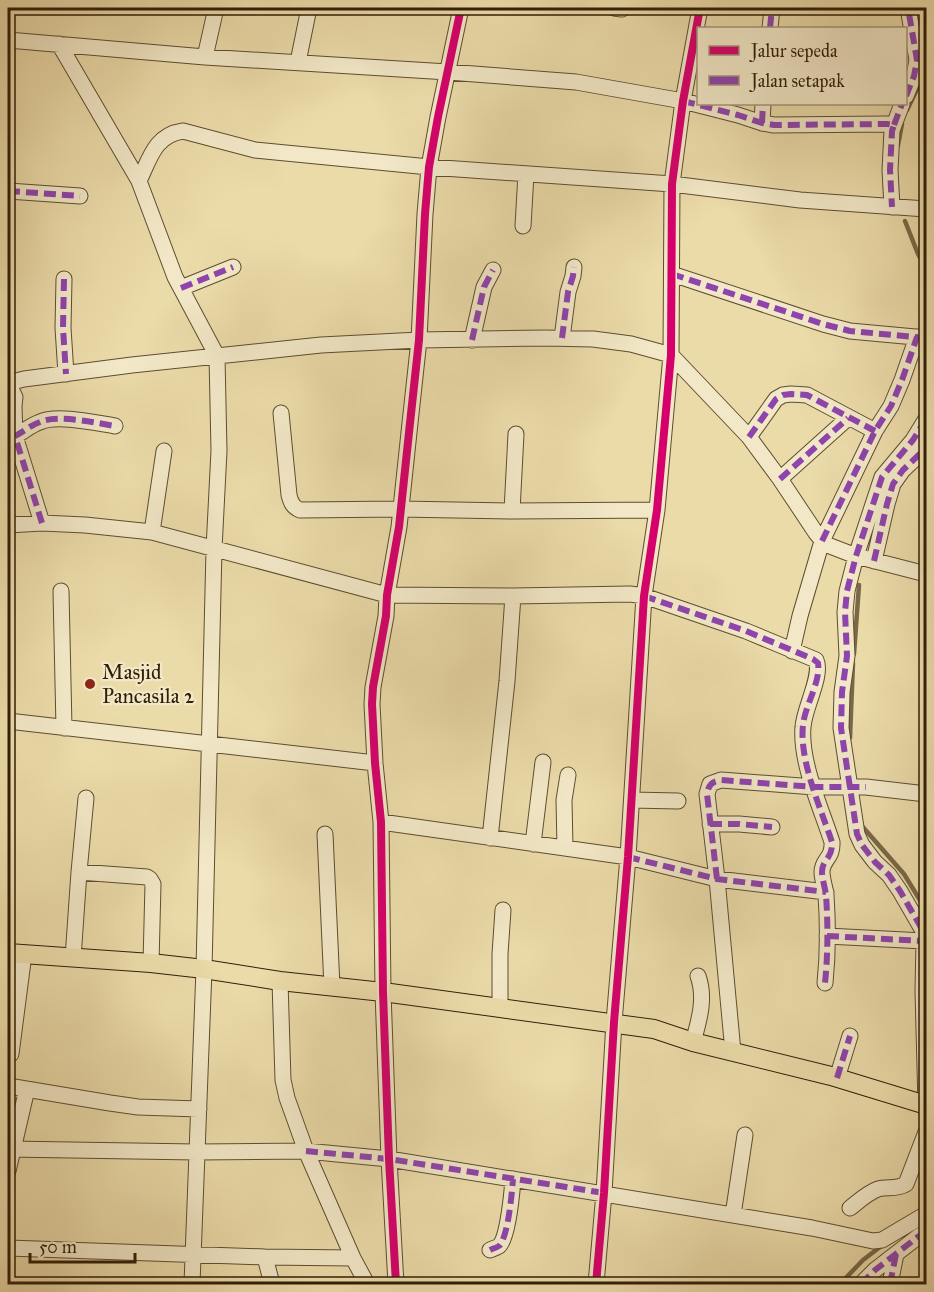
<svg xmlns="http://www.w3.org/2000/svg" width="934" height="1292" viewBox="0 0 934 1292" font-family="'IM FELL Great Primer',serif">
<style>
.lines{fill:none;stroke-linecap:round;stroke-linejoin:round}
.stream{stroke:#796948;stroke-width:4.5}
.minor-casing{stroke:#5e4d30;stroke-width:17}
.major-casing{stroke:#2f1e08;stroke-width:20}
.minor{stroke:#f2e8c7;stroke-width:15}
.major{stroke:#ebdba9;stroke-width:18}
.quiet{stroke:#8e44ad;stroke-width:6;stroke-dasharray:12 6;stroke-linecap:butt}
.cycleway-casing{stroke:#f2e8c7;stroke-width:11}
.cycleway{stroke:#d6006c;stroke-width:8}
.poi-dot{fill:#8f2418;stroke:#f2e8c7;stroke-width:2}
.labels{text-anchor:middle;dominant-baseline:central;stroke-width:4.5;stroke-linejoin:round;paint-order:stroke}
.poi-label{font-size:21px;fill:#2f1e08;stroke:#f2e8c7;text-anchor:start}
</style>
<rect width="100%" height="100%" fill="#ebdba9"/>
<filter id="stains"><feTurbulence type="fractalNoise" baseFrequency=".00333" numOctaves="4"/><feColorMatrix values="0 0 0 0 .2 0 0 0 0 .09 0 0 0 0 .02 0 0 0 .5 -.17"/></filter>
<radialGradient id="worn" r=".72"><stop offset=".6" stop-color="#630" stop-opacity="0"/><stop offset="1" stop-color="#630" stop-opacity=".3"/></radialGradient>
<g class="lines">
<path class="stream" d="M907,110L923,77L926,56L917,19
M898,145L902,124
M905,221L918,254L926,268
M871,537L876,519
M854,654L859,585
M850,738L853,663
M861,824L862,826L904,874L926,910
M915,1229L926,1223
M840,1284L863,1260L884,1244"/>
<g class="minor-casing">
<path id="minor" d="M614,8L622,9
M770,28L772,8
M8,40L205,57L448,72L576,82L683,101L738,115L762,123L774,125L887,124L894,125L892,131L890,170L892,207
M59,44L139,181L175,277L217,356L219,451L214,549L204,969L192,1284
M205,57L216,8
M298,62L309,8
M906,96L914,76L917,60L908,8
M762,123L763,104
M894,125L902,104
M139,181C150,158 155,135 183,131L255,150L429,167L672,184L800,200L926,209
M8,191L80,196
M523,226L526,174
M672,274L823,324L850,331L926,338
M64,279L63,328L66,374
M181,288L233,267
M562,338L568,292L573,276L574,267
M472,340L484,287L493,270
M281,413L289,495C291,503 293,507 300,510L400,509L512,511L657,510
M926,419L913,440L882,477L856,556L847,591L845,612L847,656L842,692L841,728L857,834L862,845L875,862L889,875L900,891L926,936
M8,437L15,436L14,406L15,397L8,383L24,379L132,365L321,345L419,340L545,338L593,339L631,344L671,355L749,437L780,479L816,533L825,544L856,556L926,574
M749,437L776,399L783,395L791,394L807,395L875,431
M780,479L848,418
M512,511L516,434
M42,523L15,436C23,432 31,425 40,422C57,414 96,423 115,426
M8,525L42,523L85,525L152,532L387,595L513,596L630,594L644,596L746,631L816,660C823,675 804,708 803,727C800,762 821,808 832,842C833,859 822,859 822,872C822,879 825,887 826,895C828,924 828,954 825,983
M152,532L164,451
M874,561L887,504L893,484L903,470L926,448
M61,591L64,728
M792,651L800,616L822,541L875,431L891,406L902,380L917,337
M8,721L375,763
M632,800L678,801
M381,822L628,857L717,879L826,892
M710,824H739L772,827
M325,834L332,987
M490,838L507,681L513,596
M533,844L543,762
M565,848L564,800L568,775
M79,872L147,877L150,879L153,884L151,963
M827,936L924,941
M73,958L79,872L86,798
M280,981L283,1080L287,1098L306,1151L353,1258L367,1284
M500,1008V954L503,910
M693,1042C699,1021 706,998 698,976
M733,1052L717,879L707,794L710,784L721,780L814,787H866L926,794
M11,1054L24,954
M837,1078L850,1036
M8,1086L110,1103L138,1107L199,1109
M926,1105L923,991L924,941H926
M8,1149L196,1152L306,1151L389,1159L812,1228L873,1241L882,1240L926,1214
M8,1171L27,1089
M850,1208C858,1202 867,1193 878,1189C887,1186 896,1190 906,1184L926,1132
M733,1215L745,1135
M8,1248L265,1257L353,1258
M490,1250C492,1249 498,1247 499,1246C508,1238 512,1192 513,1179
M265,1257L272,1284
M396,1284L389,1159L383,992L381,822L375,763L372,704L373,687L386,616L387,595L399,527L410,423L419,340L425,214L429,167L438,117L461,8
M596,1284L604,1193L614,1022L628,857L644,596L657,510L671,355L672,184L683,101L700,8
M861,1284L875,1270L919,1236L926,1232
M890,1284L896,1254"/>
</g>
<g class="major-casing">
<path id="major" d="M8,953L151,963L204,969L280,981L383,992L654,1029L693,1042L831,1076L926,1105"/>
</g>
<use href="#minor" class="minor"/>
<use href="#major" class="major"/>
<path class="quiet" d="M770,28L772,8
M906,96L914,76L917,60L908,8
M683,101L738,115L762,123L774,125L887,124L894,125L892,131L890,170L892,207
M762,123L763,104
M894,125L902,104
M8,191L80,196
M672,274L823,324L850,331L926,338
M64,279L63,328L66,374
M181,288L233,267
M562,338L568,292L573,276L574,267
M472,340L484,287L493,270
M926,419L913,440L882,477L856,556L847,591L845,612L847,656L842,692L841,728L857,834L862,845L875,862L889,875L900,891L926,936
M749,437L776,399L783,395L791,394L807,395L875,431
M780,479L848,418
M42,523L15,436C23,432 31,425 40,422C57,414 96,423 115,426
M822,541L875,431L891,406L902,380L917,337
M874,561L887,504L893,484L903,470L926,448
M644,596L746,631L813,659L818,663C821,682 805,705 803,725C799,761 821,809 832,842C833,859 822,859 822,872C822,879 825,887 826,895C828,924 828,954 825,983
M710,824H739L772,827
M628,857L717,879L826,892
M717,879L707,794C709,784 711,782 721,780L814,787H866
M827,936L924,941
M837,1078L850,1036
M926,1105L923,991L924,941H926
M306,1151L389,1159L604,1193
M490,1250C492,1249 498,1247 499,1246C508,1238 512,1192 513,1179
M861,1284L875,1270L919,1236L926,1232
M890,1284L896,1254"/>
<g class="cycleway-casing">
<path id="cycleway" d="M396,1284L389,1159L383,992L381,822L375,763L372,704L373,687L386,616L387,595L399,527L410,423L419,340L425,214L429,167L438,117L461,8
M596,1284L604,1193L614,1022L628,857L644,596L657,510L671,355L672,184L683,101L700,8"/>
</g>
<use href="#cycleway" class="cycleway"/>
</g>
<circle class="poi-dot" cx="90" cy="684" r="6"/>
<g class="labels">
<g class="poi-label">
<text x="102" y="672">Masjid<tspan x="102" dy="24">Pancasila 2</tspan></text>
</g>
</g>
<rect width="934" height="1292" fill="none" stroke="#ebdba9" stroke-width="30"/>
<rect x="9" y="9" width="916" height="1274" fill="none" stroke="#2f1e08" stroke-width="3"/>
<rect x="15" y="15" width="904" height="1262" fill="none" stroke="#2f1e08" stroke-width="1.5"/>
<rect x="697" y="27" width="210" height="78" fill="#f2e8c7" stroke="#a4977b" stroke-width="1.5"/>
<rect x="709" y="46" width="30" height="9" fill="#d6006c" stroke="#a4977b" stroke-width="1.5"/>
<text x="751" y="57" font-size="18" fill="#2f1e08">Jalur sepeda</text>
<rect x="709" y="76" width="30" height="9" fill="#8e44ad" stroke="#a4977b" stroke-width="1.5"/>
<text x="751" y="87" font-size="18" fill="#2f1e08">Jalan setapak</text>
<path d="M30 1253v9h105v-9" fill="none" stroke="#2f1e08" stroke-width="3"/>
<text x="39" y="1253" font-size="18" fill="#2f1e08" stroke="#f2e8c7" stroke-width="4.5" paint-order="stroke">50 m</text>
<rect width="100%" height="100%" filter="url(#stains)"/>
<rect width="100%" height="100%" fill="url(#worn)"/>
</svg>
